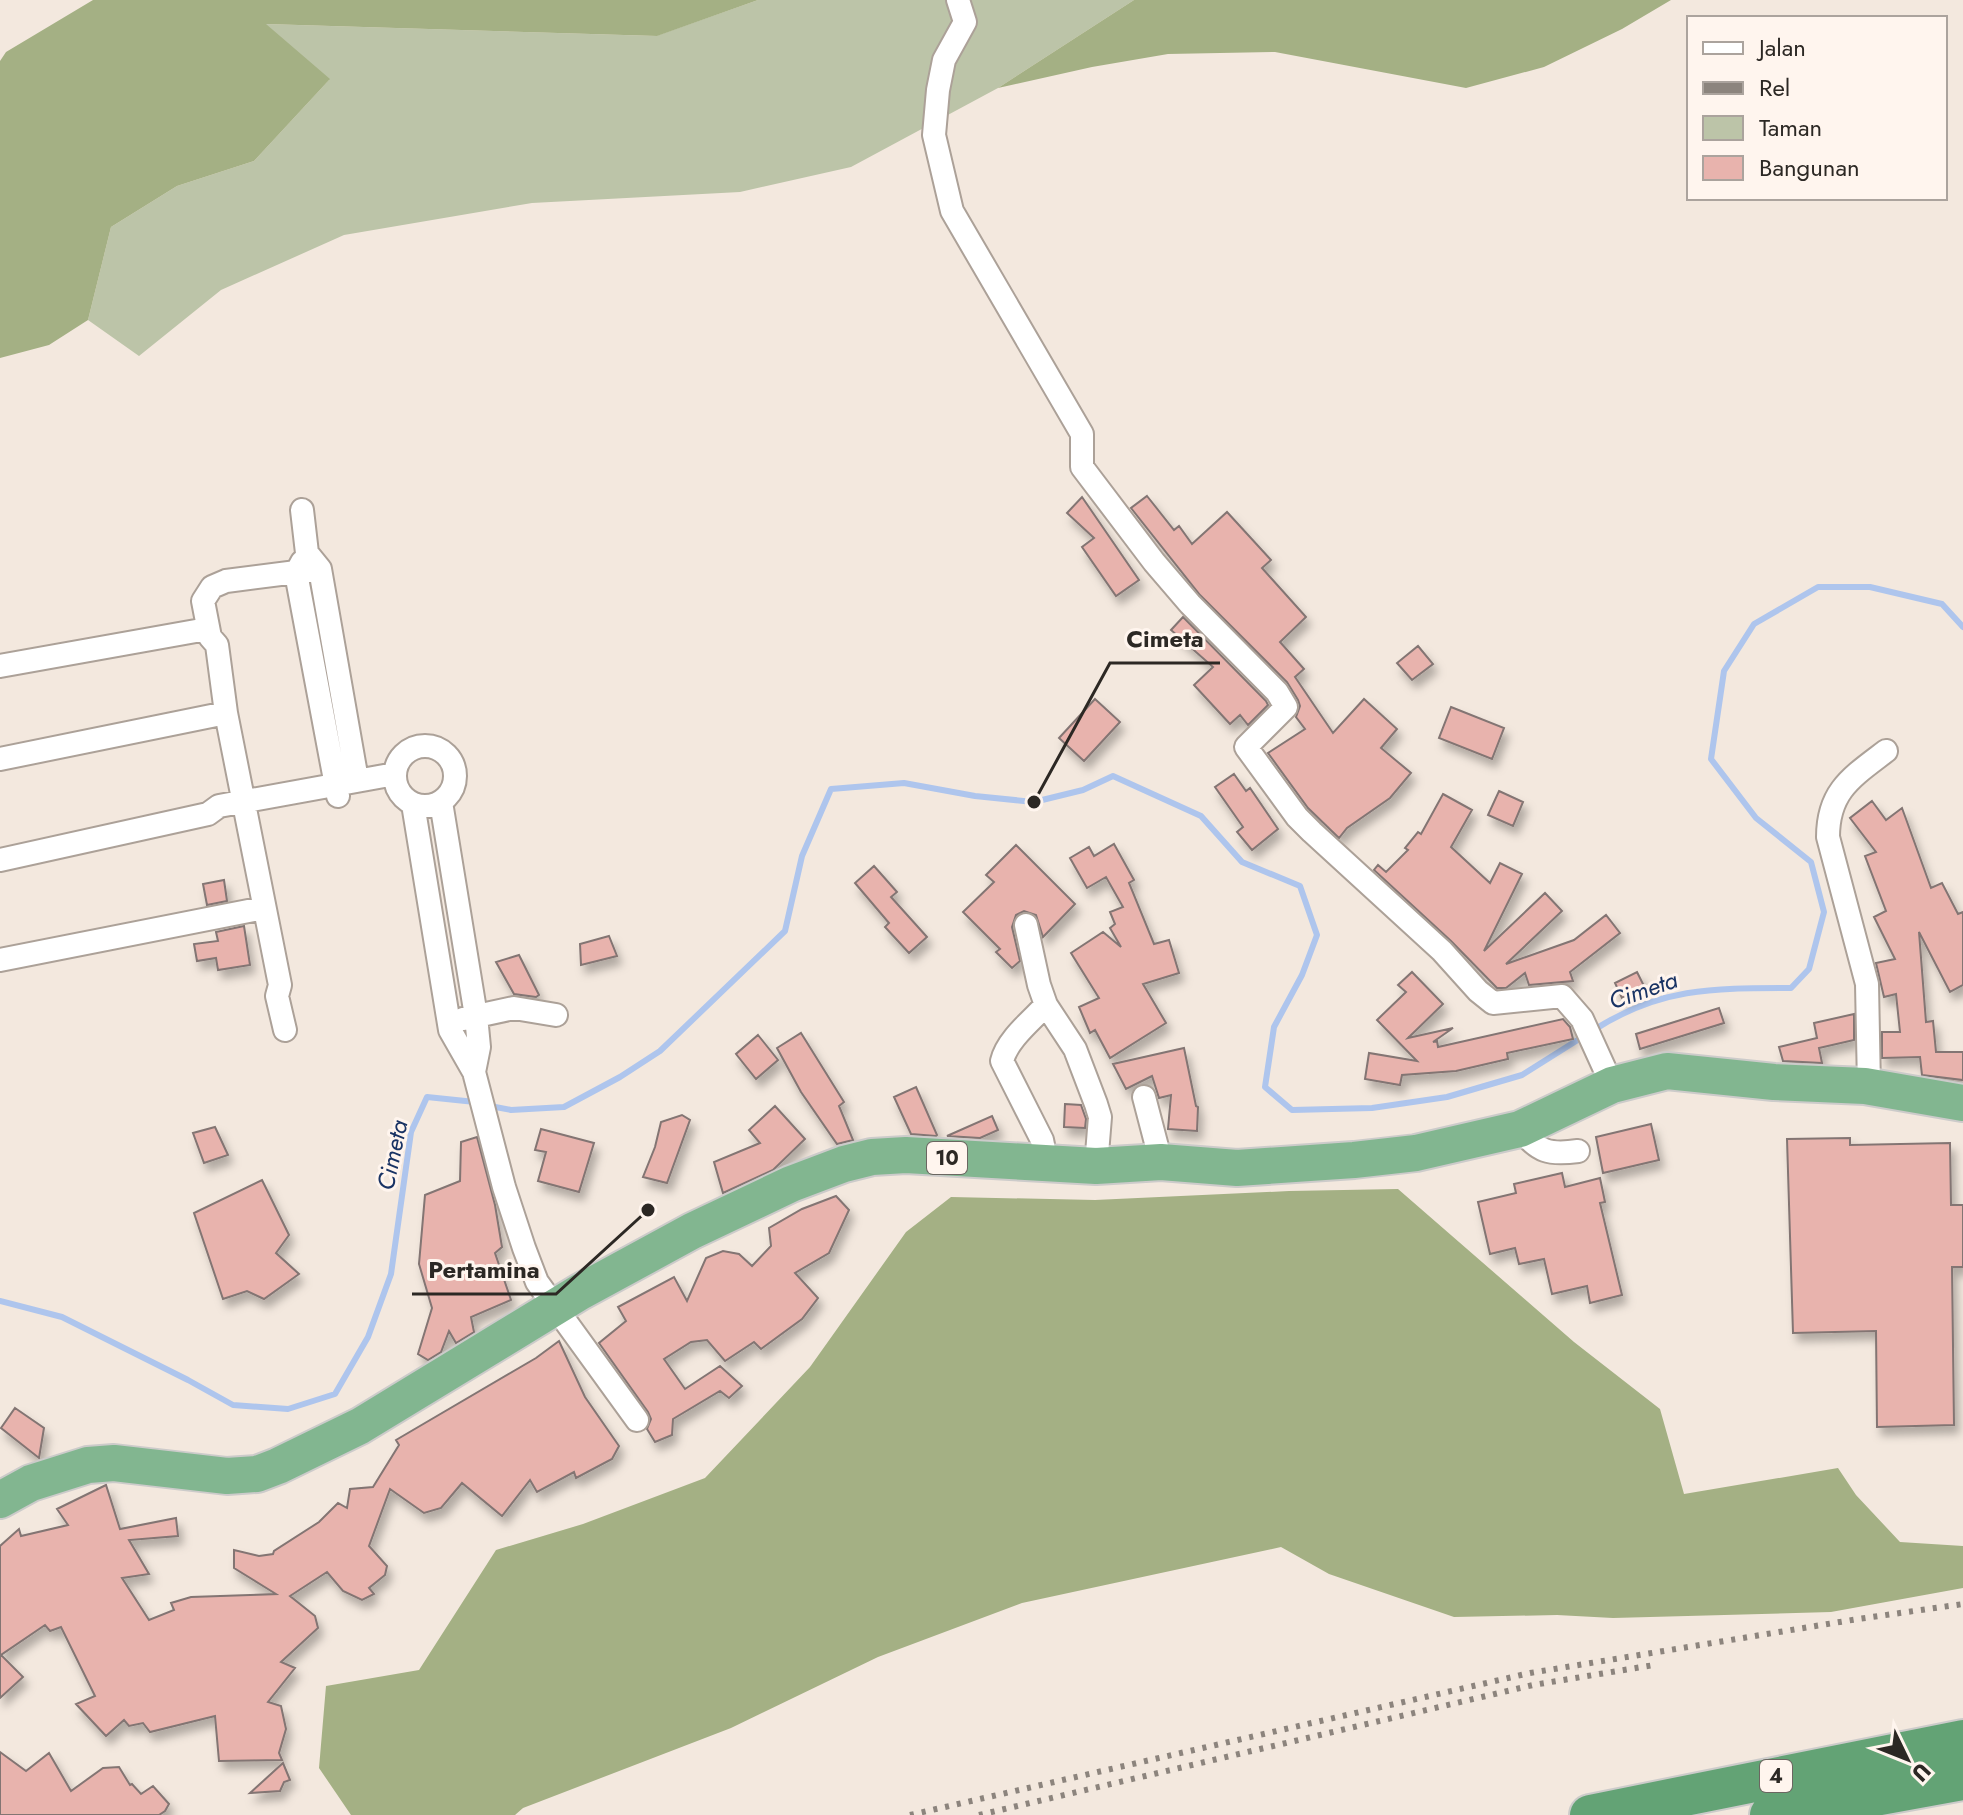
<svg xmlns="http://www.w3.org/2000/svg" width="1963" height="1815" viewBox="0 0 1963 1815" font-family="Jost,sans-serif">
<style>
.green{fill:#bcc4a8}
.forest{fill:#a4b084}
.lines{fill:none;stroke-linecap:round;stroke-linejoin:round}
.stream{stroke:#aec5ed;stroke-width:6}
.building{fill:#e8b3ad;stroke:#837573;stroke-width:2;filter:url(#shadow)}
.minor-casing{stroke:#aca198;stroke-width:26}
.trunk-casing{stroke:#cccbca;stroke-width:40}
.motorway-casing{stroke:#cccbca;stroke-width:44}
.minor{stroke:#fff;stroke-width:22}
.trunk{stroke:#82b690;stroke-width:36}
.motorway{stroke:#63a375;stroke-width:40}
.rail{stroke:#8c847d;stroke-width:6;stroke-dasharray:4 8;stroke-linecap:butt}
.labels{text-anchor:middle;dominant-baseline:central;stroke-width:6;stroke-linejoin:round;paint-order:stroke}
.shield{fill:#fff5ee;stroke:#6b6661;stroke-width:2}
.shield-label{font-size:20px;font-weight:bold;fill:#2c2824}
.water-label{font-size:24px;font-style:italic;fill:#193364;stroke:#fff5ee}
.leader{fill:none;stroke:#2c2824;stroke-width:3}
.callout-dot{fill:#2c2824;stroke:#fff5ee;stroke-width:3}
.callout-label{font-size:24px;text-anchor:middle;font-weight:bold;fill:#2c2824;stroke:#fff5ee;stroke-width:6;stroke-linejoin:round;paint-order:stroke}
</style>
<defs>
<filter id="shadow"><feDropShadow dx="4.5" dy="8" stdDeviation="4" flood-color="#0004"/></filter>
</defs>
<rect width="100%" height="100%" fill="#f3e8de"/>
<path class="green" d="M758,0H1134L998,88L851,167L740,192L532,203L344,235L221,290L139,356L88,320L111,227L177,186L254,161L329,80L265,24L656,36Z"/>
<path class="forest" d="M93,0H758L657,36L266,24L330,79L254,161L177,186L111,227L88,320L49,345L0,358V61L6,52Z
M1134,0H1671L1622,29L1544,67L1466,88L1275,52L1168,54L1092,67L998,88Z
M1398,1189L1574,1342L1660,1409L1684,1494L1838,1468L1856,1495L1900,1542L1963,1546V1588L1831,1612L1613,1618L1557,1615L1454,1617L1329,1574L1281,1547L1022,1603L878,1657L731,1728L523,1808L515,1815H351L319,1768L326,1686L419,1670L496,1550L583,1524L705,1478L810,1367L906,1232L951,1197L1095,1200L1289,1191Z"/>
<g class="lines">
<path class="stream" d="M1594,1030C1660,987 1715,988 1791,988L1809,969L1824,912L1811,862L1756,818L1711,759L1724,671L1754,624L1818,587H1870L1942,604L1963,627
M490,1106L511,1110L564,1107L620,1077L660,1051L785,931L802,856L831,789L904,783L975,796L1034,802L1083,790L1113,776L1201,816L1242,862L1300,886L1317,935L1302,975L1274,1027L1265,1087L1292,1110L1372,1108L1447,1097L1522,1075L1584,1036
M0,1301L62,1317L188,1380L233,1405L288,1409L335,1394L368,1337L391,1274L411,1132L427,1097L475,1102"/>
</g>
<path class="building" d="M1147,496L1174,530L1179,526L1192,544L1227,512L1271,560L1262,568L1306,617L1280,642L1304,669L1295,677L1333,733L1364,699L1397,729L1381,748L1411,773L1390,798L1347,828L1339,838L1308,808L1268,753L1305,729L1296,717L1300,706L1298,700L1287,682L1200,595L1131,508Z
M1082,497L1139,580L1116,596L1082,547L1094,538L1067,513Z
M1183,617L1266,701L1268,705L1248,725L1240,715L1230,724L1194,685L1213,667L1171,630Z
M1418,646L1433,664L1412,680L1397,663Z
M1095,699L1120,722L1084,761L1059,738Z
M1451,707L1504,728L1492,759L1439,738Z
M1234,774L1246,791L1250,788L1278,829L1252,850L1237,832L1243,827L1215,787Z
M1499,791L1523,802L1513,826L1488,815Z
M1443,794L1472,810L1451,847L1490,883L1500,863L1522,874L1484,951L1545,893L1562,911L1506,964L1574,940L1606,915L1620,933L1570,972L1573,981L1529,985L1525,973L1506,988H1497L1451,941L1374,870L1378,865L1386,872L1408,850L1405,848L1418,832L1421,834Z
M1872,801L1886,820L1902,808L1931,888L1942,883L1958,914L1963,912V985L1950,992L1919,932L1926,1022L1933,1021L1936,1052H1963V1080L1922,1075L1920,1057L1882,1058V1032H1900L1896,994L1884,997L1876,963L1895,959L1874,917L1886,911L1865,856L1876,852L1850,818Z
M1114,844L1134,880L1129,883L1154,944L1169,940L1179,973L1143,984L1166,1023L1110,1058L1095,1030L1090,1033L1079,1007L1099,998L1071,953L1103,932L1121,947L1110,928L1115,924L1110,912L1123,907L1106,877L1087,888L1070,858L1089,847L1094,856Z
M1016,845L1075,904L1043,937L1036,915L1024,911L1016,915L1012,927L1020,961L1012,968L996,952L1000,949L963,912L994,882L986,875Z
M874,866L897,892L891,897L927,937L909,953L885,927L889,923L855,883Z
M224,880L227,901L207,905L203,884Z
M244,926L250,965L218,970L216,958L197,961L194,944L218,941L216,932Z
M609,936L617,956L581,965L580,944Z
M519,955L539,995L536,997L514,994L496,962Z
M1412,972L1443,1004L1408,1038L1453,1028L1433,1042L1437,1041L1438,1047L1563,1019L1570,1027L1573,1039L1507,1053L1508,1059L1456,1071L1402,1075L1400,1085L1365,1079L1369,1053L1417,1061L1377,1020L1406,992L1398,985Z
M1637,972L1645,988L1622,998L1615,983Z
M1719,1008L1724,1023L1640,1049L1636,1034Z
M1854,1014V1040L1819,1048L1822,1063L1783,1061L1779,1047L1817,1038L1814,1023Z
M801,1033L844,1102L839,1106L853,1140L837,1144L801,1092L777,1048Z
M758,1035L778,1060L756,1079L736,1054Z
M1184,1048L1196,1106L1198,1107L1197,1131L1168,1129L1171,1095L1159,1098L1152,1076L1126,1089L1113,1064Z
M916,1087L937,1135L936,1136L911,1134L894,1097Z
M1065,1104L1081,1105L1086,1119L1085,1128L1064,1127Z
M775,1106L805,1139L773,1170L723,1193L714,1162L760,1143L749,1130Z
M682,1115L690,1120L667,1183L643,1177L655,1147L661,1122Z
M992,1116L998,1130L980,1138L947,1136Z
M1651,1124L1659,1160L1603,1173L1596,1137Z
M215,1127L228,1155L204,1163L193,1133Z
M541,1129L594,1143L579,1192L538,1181L546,1152L535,1150Z
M477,1137L495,1205L502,1247L495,1253L511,1300L471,1317L474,1332L456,1343L449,1331L441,1352L428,1360L418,1354L432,1308L419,1264L425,1195L460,1181L461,1142Z
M1850,1138V1145L1950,1143L1951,1205H1963V1267H1952L1954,1425L1877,1427L1876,1331L1793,1333L1787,1139Z
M1562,1173L1565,1187L1600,1178L1605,1202L1600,1203L1622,1295L1590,1303L1587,1286L1552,1294L1544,1259L1519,1264L1515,1248L1490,1254L1478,1202L1516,1193L1514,1184Z
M262,1180L289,1235L276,1253L299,1274L264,1299L247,1291L223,1299L194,1213Z
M836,1196L849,1210L829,1253L795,1273L818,1298L802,1319L761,1349L754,1342L725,1361L707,1340L691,1342L664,1359L685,1389L720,1366L742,1386L729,1398L720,1391L673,1419L672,1435L655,1442L647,1429L651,1419L648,1412L599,1343L626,1321L618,1307L674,1277L687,1301L706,1258L723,1251L739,1254L752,1266L771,1246L769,1228L802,1209Z
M559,1341L585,1397L619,1446L612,1459L576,1478L574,1472L537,1492L530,1480L502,1516L462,1483L441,1508L424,1513L390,1489L369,1546L387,1566L385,1575L369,1588L374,1594L362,1600L343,1591L327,1572L290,1596L315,1616L318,1628L281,1662L295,1668L268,1702L281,1706L286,1729L279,1753L282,1760L219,1761L215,1716L150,1732L143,1723L129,1726L124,1720L106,1736L76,1704L95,1696L61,1627L50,1631L45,1625L1,1655L23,1677L0,1698V1546L19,1529L21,1536L68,1525L57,1509L106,1485L120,1529L176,1518L178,1536L129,1540L149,1574L122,1578L149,1620L174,1610L171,1603L191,1597L276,1594L234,1568V1550L259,1556L273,1554L274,1551L319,1522L338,1503L347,1508L350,1489L373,1487L399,1445L396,1440L536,1358Z
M15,1408L44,1428L39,1458L1,1428Z
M0,1752L26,1771L49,1753L71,1791L103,1768L119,1767L130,1785L132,1784L141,1794L153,1786L169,1804L165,1811L159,1815H0Z
M283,1763L290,1780L284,1782L280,1791L250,1793Z"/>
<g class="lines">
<g class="minor-casing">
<path id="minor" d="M958,0L965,22L944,60L938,90L934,135L952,211L1082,434V467L1154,562L1190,604L1277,692L1286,707L1246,747L1297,817L1312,832L1442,951L1478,991L1493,1003L1562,996L1582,1019L1612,1085
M302,510L307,553L320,569L357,780
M302,562L296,573L338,796
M0,666L207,629
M395 776a30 30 0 1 1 60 0a30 30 0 1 1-60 0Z
M0,759L226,713
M441,802L476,1016L479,1047L474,1072
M413,804L450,1030L474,1072L504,1187L524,1248L537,1282L637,1420
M0,860L208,814L219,806L395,774
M1026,925L1039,985L1046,1005L1075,1049L1096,1104L1100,1117L1096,1166
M0,960L264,908
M1046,1005C1031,1021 1007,1040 1002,1061L1042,1140L1047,1164
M463,1019L514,1008L556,1015
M285,1030L277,996L280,985L226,713L217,645L210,637L203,601L212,587L226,581L320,569
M1869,1087L1867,984L1828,837C1828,791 1852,777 1886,751
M1144,1097L1161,1162
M1520,1129C1538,1152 1549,1155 1578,1151"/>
</g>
<g class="trunk-casing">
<path id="trunk" d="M0,1500L31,1483L88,1465L114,1463L227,1476L257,1474L278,1466L360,1426L580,1292L692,1231L791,1184L844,1164L872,1157L906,1155L1096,1166L1161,1162L1237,1168L1354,1160L1416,1153L1520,1129L1612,1085L1667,1071L1774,1082L1865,1086L1963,1103"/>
</g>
<g class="motorway-casing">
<path id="motorway" d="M1590,1815L1963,1740
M1770,1815L1963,1780"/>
</g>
<use href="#minor" class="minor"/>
<use href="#trunk" class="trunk"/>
<use href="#motorway" class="motorway"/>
<path class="rail" d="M910,1815L1530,1673L1858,1619L1963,1604
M979,1815L1533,1685L1654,1665"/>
</g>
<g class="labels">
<g class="shield">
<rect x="927" y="1142" width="40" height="32" rx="6"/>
<rect x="1760" y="1760" width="32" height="32" rx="6"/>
</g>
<g class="shield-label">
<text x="947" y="1158">10</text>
<text x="1776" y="1776">4</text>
</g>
<g class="water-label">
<text transform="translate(1643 990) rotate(-19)">Cimeta</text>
<text transform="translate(392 1155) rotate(-78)">Cimeta</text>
</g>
</g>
<path class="leader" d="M1034 802L1110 663H1220M648 1210L556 1294H412"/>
<g class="callout-dot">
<circle cx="1034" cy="802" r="8"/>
<circle cx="648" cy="1210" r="8"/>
</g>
<g class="callout-label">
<text x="1165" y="647">Cimeta</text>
<text x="484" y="1278">Pertamina</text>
</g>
<rect x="1687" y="16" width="260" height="184" fill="#fff5ee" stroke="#aba39d" stroke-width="2"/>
<rect x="1703" y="42" width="40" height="12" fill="#ffffff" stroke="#aba39d" stroke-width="2"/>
<text x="1759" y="56" font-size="24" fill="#2c2824">Jalan</text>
<rect x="1703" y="82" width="40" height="12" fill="#8c847d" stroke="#aba39d" stroke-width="2"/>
<text x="1759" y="96" font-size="24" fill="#2c2824">Rel</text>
<rect x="1703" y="116" width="40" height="24" fill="#bcc4a8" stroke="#aba39d" stroke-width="2"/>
<text x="1759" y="136" font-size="24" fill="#2c2824">Taman</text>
<rect x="1703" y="156" width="40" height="24" fill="#e8b3ad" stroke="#aba39d" stroke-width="2"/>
<text x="1759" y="176" font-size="24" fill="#2c2824">Bangunan</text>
<g transform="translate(1907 1759) rotate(133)" stroke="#fff5ee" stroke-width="6" paint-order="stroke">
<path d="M0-6L14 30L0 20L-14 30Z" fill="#2c2824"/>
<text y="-12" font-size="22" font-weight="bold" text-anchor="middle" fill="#2c2824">U</text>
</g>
</svg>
